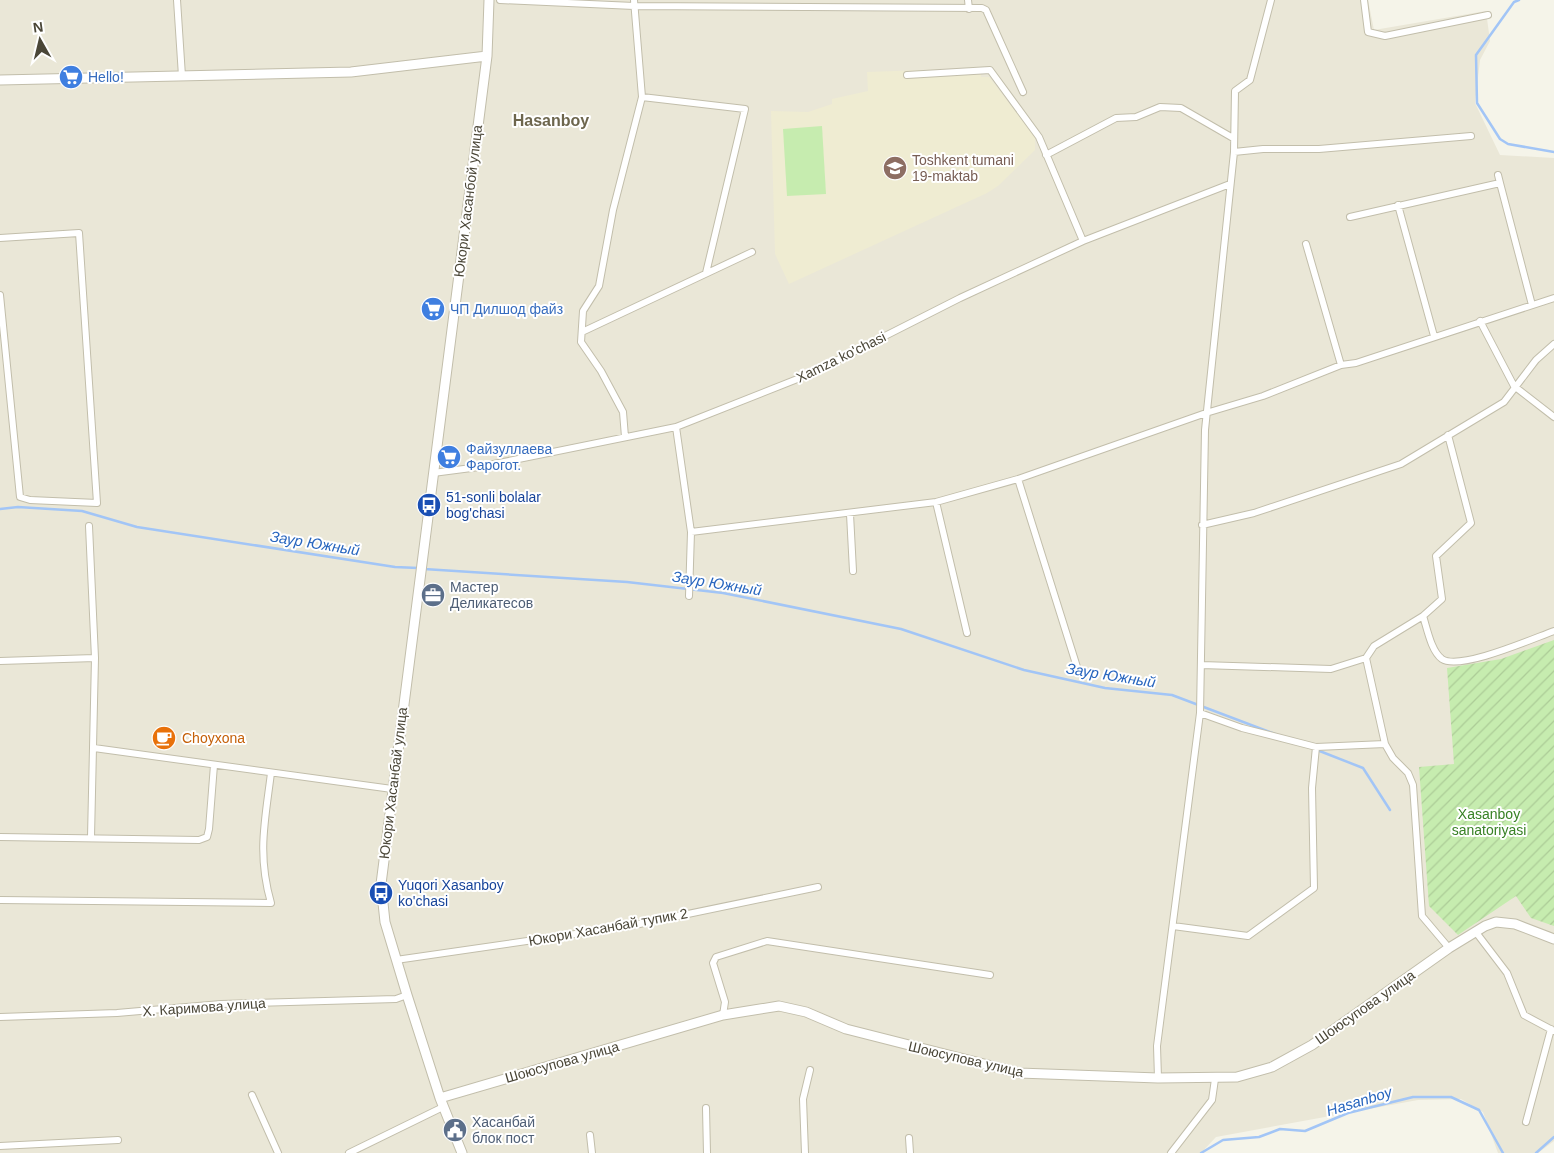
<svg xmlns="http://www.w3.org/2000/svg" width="1554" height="1153" viewBox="0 0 1554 1153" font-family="Arial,sans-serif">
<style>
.residential{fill:#eae7d7}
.education{fill:#efecd2}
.grass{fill:#c6ecaf}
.garden{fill:url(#garden-furrows)}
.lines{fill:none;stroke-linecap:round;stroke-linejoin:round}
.stream{stroke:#a2c5f6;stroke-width:2.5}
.minor-casing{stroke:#c2beab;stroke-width:8}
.tertiary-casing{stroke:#c2beab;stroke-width:11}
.minor{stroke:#fff;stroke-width:6}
.tertiary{stroke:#fff;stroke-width:9}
.labels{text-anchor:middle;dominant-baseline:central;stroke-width:4;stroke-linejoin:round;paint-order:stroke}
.shop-label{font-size:14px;fill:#366cbe;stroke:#fff;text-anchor:start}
.education-label{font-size:14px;fill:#785e54;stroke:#fff;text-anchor:start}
.street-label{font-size:14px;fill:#4a4637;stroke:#fff}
.transit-label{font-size:14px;fill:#164399;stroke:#fff;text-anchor:start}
.service-label{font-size:14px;fill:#4e5e75;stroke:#fff;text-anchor:start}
.food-label{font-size:14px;fill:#c56008;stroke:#fff;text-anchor:start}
.park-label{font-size:14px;fill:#388125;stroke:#fff}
.water-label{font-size:15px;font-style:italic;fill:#2765be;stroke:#fff}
.quarter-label{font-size:16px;font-weight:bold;fill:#6d664d;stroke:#fff}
</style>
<defs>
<pattern id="garden-furrows" width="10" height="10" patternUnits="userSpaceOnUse" patternTransform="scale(1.25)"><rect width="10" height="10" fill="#c6ecaf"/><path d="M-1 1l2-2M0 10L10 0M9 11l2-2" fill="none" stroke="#accc97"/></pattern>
</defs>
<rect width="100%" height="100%" fill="#f5f4e9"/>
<path class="residential" d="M0,0H1368L1374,30L1486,11L1490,41L1480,60L1475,103L1500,155L1554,158V1141L1538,1153H1498L1483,1112L1461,1099L1418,1100L1216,1137L1201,1153H0Z"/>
<path class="education" d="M981,68V77H989L1035,137V150L998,186L987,193L789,284L775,254L771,111L808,112L832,104V99L868,91L867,72Z"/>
<path class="grass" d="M822,126L826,194L787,196L783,129Z"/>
<path class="garden" d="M1554,640V926L1531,918L1516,896L1458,935L1429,906L1419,767L1454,764L1447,668L1501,659Z"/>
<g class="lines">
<path class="stream" d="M1519,0L1514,2L1476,55L1477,103L1500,139L1508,144L1554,152
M0,509L18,507L82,511L137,527L395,567L418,568
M424,569L627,582L723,593L901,629L1024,670L1105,688L1172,695L1275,734
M1317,750L1363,768L1390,810
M1201,1153L1223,1140L1259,1137L1280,1129L1305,1131L1348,1113L1413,1097H1451L1479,1110L1503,1153
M1536,1153L1554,1137"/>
<g class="minor-casing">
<path id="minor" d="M177,0L182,76
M500,0L634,6L982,8L986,10L1023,92
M968,0L969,9
M1364,0L1368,32L1385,36L1488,15
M907,75L990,70L1039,137L1083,241
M642,97L745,109L706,273
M1234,152L1263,149H1319L1471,136
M1046,155L1116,118L1136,117L1160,107L1181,108L1233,138
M1500,183L1532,305
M1398,205L1434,336
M1350,217L1500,183L1498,175
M0,238L79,233L97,503L30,500L20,497L0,295
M1306,244L1341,365
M1480,321L1514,386L1554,417
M582,332L752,252
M676,427L691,532L689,596
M625,437L623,412L601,371L581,342L583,311L599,286L613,210L642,97L634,0
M433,473L479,467L676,427L810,374L960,298L1083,241L1230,184
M1018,479L1077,667
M936,502L967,633
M850,514L853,571
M1202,525L1254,513L1401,464L1504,402L1536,360L1554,344
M89,526L95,658L91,837
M691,532L936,502L1018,479L1206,413L1263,396L1341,365L1356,363L1554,298
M1423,616C1427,628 1431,651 1442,659C1460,671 1534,638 1554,631
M1366,658L1385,744L1393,758L1408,773L1413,785L1422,916L1449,948
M0,661L95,658
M1201,665L1331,669L1366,658L1374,646L1423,616L1442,599L1436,556L1471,523L1448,435
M1200,713L1242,728L1316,747L1385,744
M94,748L392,789
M0,837L199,840L207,837L209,829L214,765
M0,900L271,903C257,854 265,821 271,773
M1173,926L1248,936L1314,888L1312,788L1316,747
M1475,931L1507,973L1524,1015L1554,1031
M396,960L630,926L818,887
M723,1015L725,1002L713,963L716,957L767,941L990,975
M0,1017L117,1013L221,1004L396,999L407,995
M1158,1078L1157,1046L1200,713L1205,430L1234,152L1235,91L1250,80L1271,0
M252,1095L278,1153
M706,1108L707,1153
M1526,1122L1551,1029
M590,1135L592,1153
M909,1138L910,1153
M0,1146L118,1140
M349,1153L443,1107
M805,1153L803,1099L810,1070
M1171,1153L1212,1100L1215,1079"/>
</g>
<g class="tertiary-casing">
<path id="tertiary" d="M0,80L351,72L487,56
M440,1098L723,1015L779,1006L806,1012L846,1029L1019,1073L1158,1078L1237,1077L1272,1067L1312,1045L1449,948L1485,926L1496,922L1515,924L1554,939
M462,1153L440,1098L407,995L385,922L381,884L487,56L489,0"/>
</g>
<use href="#minor" class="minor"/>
<use href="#tertiary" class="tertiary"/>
</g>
<defs>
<g id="supermarket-disc" transform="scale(1.25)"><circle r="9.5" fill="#3f7fe0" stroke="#fff"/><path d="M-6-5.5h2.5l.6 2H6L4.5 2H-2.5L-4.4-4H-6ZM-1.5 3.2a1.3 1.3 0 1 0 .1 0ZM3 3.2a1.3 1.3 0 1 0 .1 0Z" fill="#fff"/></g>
<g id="school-disc" transform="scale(1.25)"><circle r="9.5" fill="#8d6e63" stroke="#fff"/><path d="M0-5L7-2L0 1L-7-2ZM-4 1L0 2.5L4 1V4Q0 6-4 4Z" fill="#fff"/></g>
<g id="bus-disc" transform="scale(1.25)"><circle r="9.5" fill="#1a4fb4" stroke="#fff"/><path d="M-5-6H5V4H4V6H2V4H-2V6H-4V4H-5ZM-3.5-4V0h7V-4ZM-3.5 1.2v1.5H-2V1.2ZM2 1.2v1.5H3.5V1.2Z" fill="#fff"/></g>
<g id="office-disc" transform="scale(1.25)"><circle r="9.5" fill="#5c6f8a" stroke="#fff"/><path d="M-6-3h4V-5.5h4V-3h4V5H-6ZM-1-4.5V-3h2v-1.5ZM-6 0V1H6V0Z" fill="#fff"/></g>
<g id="cafe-disc" transform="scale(1.25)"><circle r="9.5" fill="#e8710a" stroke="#fff"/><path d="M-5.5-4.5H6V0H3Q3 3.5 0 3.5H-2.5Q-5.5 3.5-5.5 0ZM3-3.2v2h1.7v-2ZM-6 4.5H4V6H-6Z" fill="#fff"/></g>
<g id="civic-disc" transform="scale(1.25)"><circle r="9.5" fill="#5c6f8a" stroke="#fff"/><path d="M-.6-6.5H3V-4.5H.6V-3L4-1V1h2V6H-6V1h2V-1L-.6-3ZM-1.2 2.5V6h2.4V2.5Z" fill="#fff"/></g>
</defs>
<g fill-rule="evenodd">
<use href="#supermarket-disc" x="71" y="77"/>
<use href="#school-disc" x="895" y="168"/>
<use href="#supermarket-disc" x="433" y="309"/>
<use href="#supermarket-disc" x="449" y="457"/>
<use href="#bus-disc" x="429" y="505"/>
<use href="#office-disc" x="433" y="595"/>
<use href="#cafe-disc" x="164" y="738"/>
<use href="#bus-disc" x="381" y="893"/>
<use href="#civic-disc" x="455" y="1130"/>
</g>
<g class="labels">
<g class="shop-label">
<text x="88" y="77">Hello!</text>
<text x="450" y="309">ЧП Дилшод файз</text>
<text x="466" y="449">Файзуллаева<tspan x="466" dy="16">Фарогот.</tspan></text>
</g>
<g class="education-label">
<text x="912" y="160">Toshkent tumani<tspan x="912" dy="16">19-maktab</tspan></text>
</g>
<g class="street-label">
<text transform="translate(468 201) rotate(-83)">Юкори Хасанбой улица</text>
<text transform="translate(841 357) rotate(-26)">Xamza ko'chasi</text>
<text transform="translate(393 783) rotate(-83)">Юкори Хасанбай улица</text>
<text transform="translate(608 927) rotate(-10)">Юкори Хасанбай тупик 2</text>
<text transform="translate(204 1007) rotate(-4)">Х. Каримова улица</text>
<text transform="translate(1365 1007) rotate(-35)">Шоюсупова улица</text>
<text transform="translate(966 1059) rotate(13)">Шоюсупова улица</text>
<text transform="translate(562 1062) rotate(-16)">Шоюсупова улица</text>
</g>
<g class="transit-label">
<text x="446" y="497">51-sonli bolalar<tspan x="446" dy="16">bog'chasi</tspan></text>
<text x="398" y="885">Yuqori Xasanboy<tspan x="398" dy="16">ko'chasi</tspan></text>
</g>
<g class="service-label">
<text x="450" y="587">Мастер<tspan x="450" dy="16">Деликатесов</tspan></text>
<text x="472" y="1122">Хасанбай<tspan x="472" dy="16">блок пост</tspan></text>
</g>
<g class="food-label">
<text x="182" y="738">Choyxona</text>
</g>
<g class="park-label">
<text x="1489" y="814">Xasanboy<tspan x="1489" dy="16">sanatoriyasi</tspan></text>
</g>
<g class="water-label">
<text transform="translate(315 543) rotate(9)">Заур Южный</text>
<text transform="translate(717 583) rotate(9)">Заур Южный</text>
<text transform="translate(1111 675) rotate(9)">Заур Южный</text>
<text transform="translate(1359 1101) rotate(-17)">Hasanboy</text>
</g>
<g class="quarter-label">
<text x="551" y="120">Hasanboy</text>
</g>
</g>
<g transform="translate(40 40) rotate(352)" stroke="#ffffff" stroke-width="4" paint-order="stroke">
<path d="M0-4L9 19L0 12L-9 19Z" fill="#4a4637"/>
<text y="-8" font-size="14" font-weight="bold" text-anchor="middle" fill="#4a4637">N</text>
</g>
</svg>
